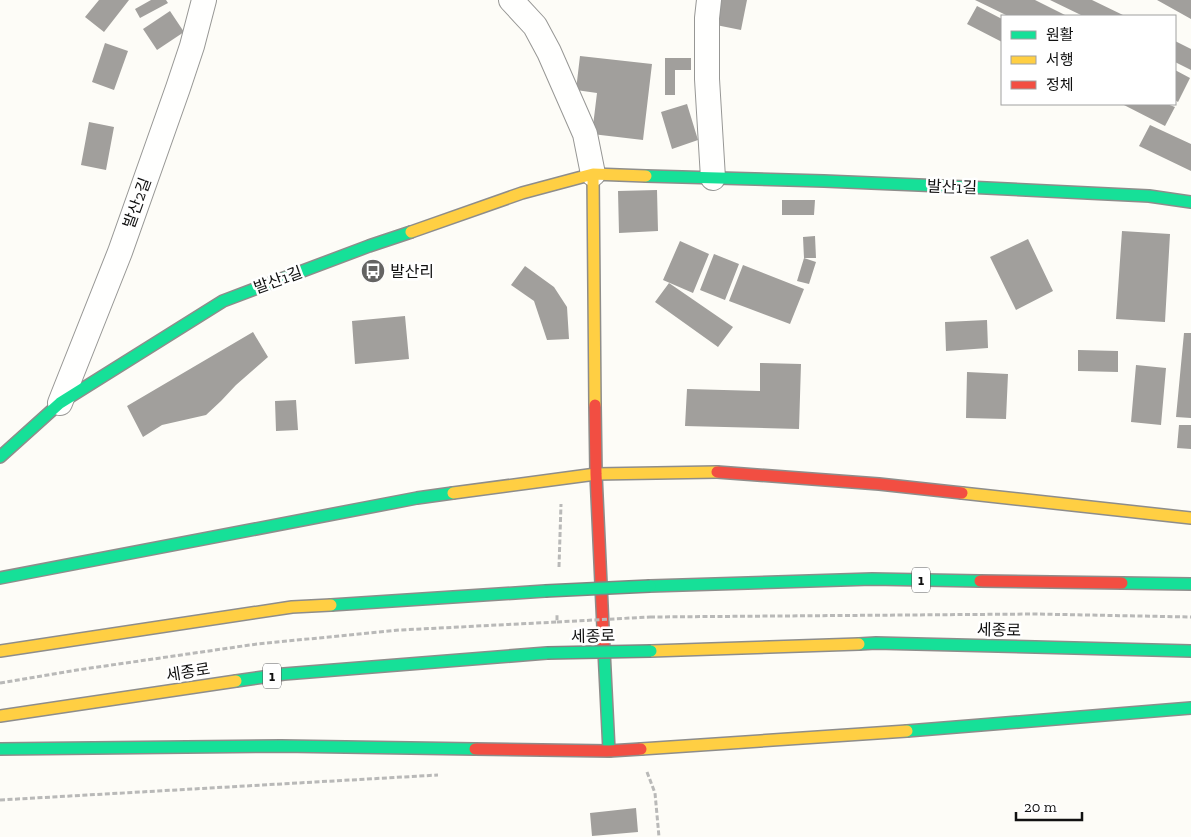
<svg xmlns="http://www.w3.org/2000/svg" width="1191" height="837" viewBox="0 0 1191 837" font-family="'Zilla Slab','Noto Sans KR',serif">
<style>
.building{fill:#a19f9c}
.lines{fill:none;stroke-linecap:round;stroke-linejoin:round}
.street-casing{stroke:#979795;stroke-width:26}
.fast-casing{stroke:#8e8d8b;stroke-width:14}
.slow-casing{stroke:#8e8d8b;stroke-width:14}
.jam-casing{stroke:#8e8d8b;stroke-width:14}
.path{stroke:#b9b9b8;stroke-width:3;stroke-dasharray:5 2.5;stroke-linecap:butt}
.street{stroke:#fffffe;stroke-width:24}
.fast{stroke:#16e098;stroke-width:11}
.slow{stroke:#ffcf43;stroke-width:11}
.jam{stroke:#f24e42;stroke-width:11}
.fast-bridge-casing{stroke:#858482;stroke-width:14;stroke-linecap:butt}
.path-bridge{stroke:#b9b9b8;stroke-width:3;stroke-dasharray:5 2.5;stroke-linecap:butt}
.fast-bridge{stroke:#16e098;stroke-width:11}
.labels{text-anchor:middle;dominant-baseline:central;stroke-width:5;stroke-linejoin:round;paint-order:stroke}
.shield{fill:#fff;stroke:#585858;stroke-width:1}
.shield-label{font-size:15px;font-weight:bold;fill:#111}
.street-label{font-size:16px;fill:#111;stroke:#fff}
.poi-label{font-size:16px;fill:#111;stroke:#fff;text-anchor:start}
</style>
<rect width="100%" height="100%" fill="#fdfcf7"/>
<path class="building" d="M99,0H129L104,32L85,17Z
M151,0H166L168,3L140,18L135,9Z
M716,0H747L741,30L711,24Z
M975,0H1035L1067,16H1008Z
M1050,0H1092L1125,16H1083Z
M1157,0H1191V19Z
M977,6L1002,19V42L967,24Z
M170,11L184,32L157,50L143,29Z
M1175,41L1191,49V70L1175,62Z
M105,43L128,51L114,90L92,82Z
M580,56L652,64L643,140L592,134L597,93L576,90Z
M665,58H691V70H675V95H665Z
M1175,70L1190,78L1178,102L1175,100Z
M687,104L698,140L672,149L661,112Z
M1122,104H1167L1175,107L1165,126Z
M89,122L114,127L106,170L81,165Z
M1150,125L1191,144V171L1139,146Z
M657,190L658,231L619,233L618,191Z
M782,200H815L814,215H782Z
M1122,231L1170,234L1165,322L1116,319Z
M815,236L816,258H804L803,237Z
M1028,239L1053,291L1016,310L990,257Z
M680,241L709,254L693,293L663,280Z
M714,254L739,264L725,300L700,290Z
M804,258L816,262L809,284L797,281Z
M743,265L804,289L790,324L729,301Z
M525,266L554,287L567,307L569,339L547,340L534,301L511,285Z
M669,283L733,327L718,347L655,302Z
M405,316L409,359L355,364L352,321Z
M987,320L988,348L946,351L945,322Z
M253,332L268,357L236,385L221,401L206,415L162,425L143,437L127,406Z
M1184,333H1191V418L1176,417Z
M1078,350L1118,351V372L1078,371Z
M760,363L801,364L799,429L685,426L687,389L760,391Z
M1136,365L1166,368L1161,425L1131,422Z
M967,372L1008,374L1006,419L966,418Z
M296,400L298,430L276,431L275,401Z
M1179,425H1191V449L1177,448Z
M636,808L638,832L592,836L590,813Z"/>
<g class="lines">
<g class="street-casing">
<path id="street" d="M511,0L535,26L549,52L585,134L593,174
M709,0L707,18V79L713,178
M60,403L120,252L178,88L192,46L204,0"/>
</g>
<g class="fast-casing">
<path id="fast" d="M646,176L824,181L966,187L1149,196L1191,202
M0,457L60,403L223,301L369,246L411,232
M0,578L417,498L453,493
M1122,583L1191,584
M650,586L872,579L980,581
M331,605L545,591
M859,644L876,643L1191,651
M604,650L609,751
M236,681L284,674L547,653
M907,731L1191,708
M0,749L281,746L475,749"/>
</g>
<g class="slow-casing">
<path id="slow" d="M593,174L595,405
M411,232L522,193L593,174L646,176
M453,493L596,474L717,472
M962,493L1191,518
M0,651L292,607L331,605
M651,651L859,644
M0,716L236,681
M641,749L907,731"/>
</g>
<g class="jam-casing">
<path id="jam" d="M595,405L596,474L604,650
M717,472L879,484L962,493
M980,581L1122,583
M475,749L609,751L641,749"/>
</g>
<path class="path" d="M559,567L561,504
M650,617L1035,614L1191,617
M0,683L77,670L257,644L400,630L557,622V613
M647,772L655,793L659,837
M0,800L438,775"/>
<use href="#street" class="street"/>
<use href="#fast" class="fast"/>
<use href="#slow" class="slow"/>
<use href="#jam" class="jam"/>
<g class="fast-bridge-casing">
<path id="fast-bridge" d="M545,591L650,586
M547,653L651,651"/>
</g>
<path class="path-bridge" d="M557,622L650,617"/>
<use href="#fast-bridge" class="fast-bridge"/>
</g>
<defs>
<g id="bus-disc" transform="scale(1.25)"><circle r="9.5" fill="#646362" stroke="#fff"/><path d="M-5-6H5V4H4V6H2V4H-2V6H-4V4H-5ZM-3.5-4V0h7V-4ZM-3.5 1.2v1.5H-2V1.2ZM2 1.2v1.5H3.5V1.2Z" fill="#fff"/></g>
</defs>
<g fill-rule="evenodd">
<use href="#bus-disc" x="373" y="271"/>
</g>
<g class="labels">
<g class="shield">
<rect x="912" y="567.5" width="18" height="25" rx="4"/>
<rect x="263" y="663.5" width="18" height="25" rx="4"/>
</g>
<g class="shield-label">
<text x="921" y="580">1</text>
<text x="272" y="676">1</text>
</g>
<g class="street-label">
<text transform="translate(952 187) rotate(2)">발산1길</text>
<text transform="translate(137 203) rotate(-70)">발산2길</text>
<text transform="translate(278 280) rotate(-20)">발산1길</text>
<text transform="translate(999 630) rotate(1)">세종로</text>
<text transform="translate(593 636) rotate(-1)">세종로</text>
<text transform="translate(188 672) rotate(-9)">세종로</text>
</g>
<g class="poi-label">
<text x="390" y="271">발산리</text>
</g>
</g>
<rect x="1001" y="15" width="175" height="90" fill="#ffffff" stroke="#a0a0a0"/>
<rect x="1011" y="31" width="25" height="8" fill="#16e098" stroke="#a0a0a0"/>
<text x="1046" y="40" font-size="15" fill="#111111">원활</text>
<rect x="1011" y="56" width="25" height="8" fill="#ffcf43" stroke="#a0a0a0"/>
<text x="1046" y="65" font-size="15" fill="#111111">서행</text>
<rect x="1011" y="81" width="25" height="8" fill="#f24e42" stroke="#a0a0a0"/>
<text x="1046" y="90" font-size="15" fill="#111111">정체</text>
<path d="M1016 812v8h66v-8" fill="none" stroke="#111111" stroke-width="2.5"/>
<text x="1024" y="812" font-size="15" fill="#111111" stroke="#ffffff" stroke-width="4" paint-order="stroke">20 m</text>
</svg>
